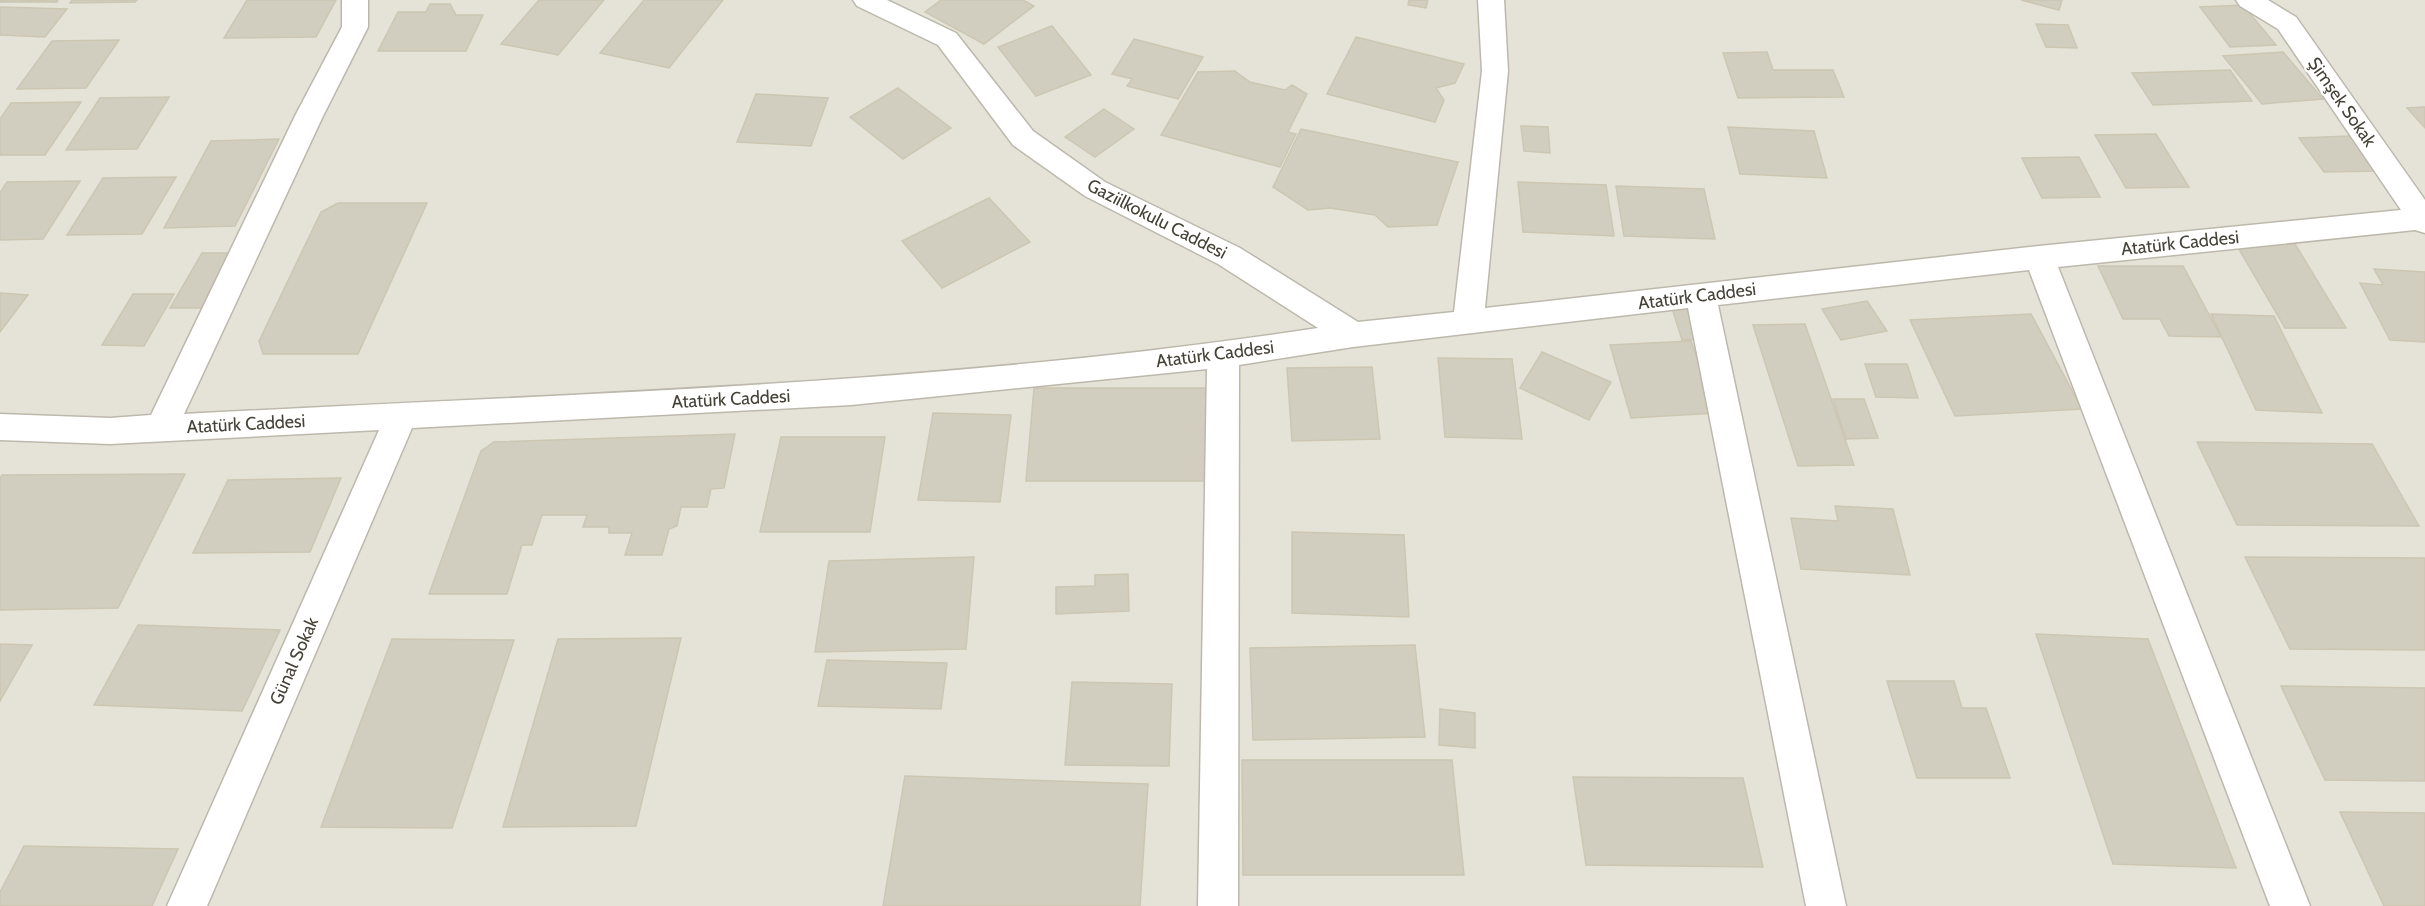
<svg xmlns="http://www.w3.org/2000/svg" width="2425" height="906" viewBox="0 0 2425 906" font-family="Cabin,sans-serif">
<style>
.residential{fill:#e5e3d7}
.building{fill:#d2cebf;stroke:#ccc6b3;stroke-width:1.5}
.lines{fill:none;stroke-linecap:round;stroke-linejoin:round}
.minor-casing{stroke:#bcb9ac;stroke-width:3}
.minor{fill:#fff;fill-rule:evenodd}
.labels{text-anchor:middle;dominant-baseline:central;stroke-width:4.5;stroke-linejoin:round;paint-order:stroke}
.street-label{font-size:18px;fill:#454238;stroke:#fff}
</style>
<rect width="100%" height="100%" fill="#f2f1e8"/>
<path class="residential" d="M0,0H2425V906H0Z"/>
<path class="building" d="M0,0H58L57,2H0Z
M72,0H137L135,2L70,3Z
M247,0H336L316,37L224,38Z
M539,0H604L558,55L501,44Z
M644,0H723L669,68L600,53Z
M941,0H1023L1034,6L984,44L925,12Z
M1409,0H1428L1426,8L1408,5Z
M2021,0H2062L2059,10Z
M430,4H450L456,15H483L466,51H378L398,12H426Z
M2243,5L2276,45L2230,47L2200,7Z
M0,7L67,9L45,37L0,35Z
M2036,24L2068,25L2077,48L2046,47Z
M1052,26L1091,75L1036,96L998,47Z
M1356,37L1464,64L1455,83L1436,88L1444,100L1435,122L1327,94Z
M1134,39L1203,57L1178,99L1127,86L1132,79L1112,74Z
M119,40L86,88L17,89L52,41Z
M1767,52L1773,70H1833L1844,97L1738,98L1723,53Z
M2283,52L2323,99L2262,104L2223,56Z
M2230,70L2252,101L2153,105L2132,73Z
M1235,71L1250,82L1285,90L1292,85L1307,94L1288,132L1296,134L1280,167L1161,135L1198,72Z
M898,88L951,128L903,159L850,117Z
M756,94L828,98L811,146L737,142Z
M169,97L137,149L66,150L100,98Z
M81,102L45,155H0V119L11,103Z
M2425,107V128L2407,108Z
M1104,109L1134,129L1095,157L1065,137Z
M1521,126L1548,127L1550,153L1524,151Z
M1728,127L1814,131L1827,178L1740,174Z
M1301,129L1458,162L1437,225L1388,227L1375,215L1330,208L1308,210L1273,187Z
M2156,134L2189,187L2126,188L2095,135Z
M2351,136L2377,171L2324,172L2299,138Z
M279,139L235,226L164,228L211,141Z
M2079,157L2100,197L2042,198L2022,158Z
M176,177L142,234L67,235L103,178Z
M80,181L43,239L0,240V193L7,182Z
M1518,182L1606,185L1614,236L1523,232Z
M1616,186L1704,189L1715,239L1624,236Z
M989,198L1030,242L942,288L902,241Z
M338,203H427L358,354H263L259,341L321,212Z
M2233,239H2292L2346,328H2285Z
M202,253H239L208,308H170Z
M2098,266H2183L2221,337L2169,336L2160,319H2123Z
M2374,269L2425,272V342L2390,340L2360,283L2383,285Z
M0,293L28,295L0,332Z
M133,294H174L144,346L102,345Z
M1691,301L1704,339L1682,340L1670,302Z
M1867,301L1887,331L1841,340L1822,309Z
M2031,314L2082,409L1955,416L1910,320Z
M2211,314L2274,316L2322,413L2256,410Z
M1805,324L1854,465L1798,466L1753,325Z
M1691,341L1716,413L1631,418L1610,345Z
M1542,352L1611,382L1589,420L1520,388Z
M1438,358L1512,359L1522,439L1445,437Z
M1865,364H1907L1918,398L1876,397Z
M1372,367L1380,439L1292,441L1287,368Z
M1034,388H1208V481H1026Z
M1833,399H1864L1878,438L1846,439Z
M933,413L1011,415L1000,502L918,500Z
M735,434L724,488L711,489L707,507H681L677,526L669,529L662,555H625L632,533H609V527H583L587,515H542L532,545H522L507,594H429L481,451L494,442Z
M781,437H885L870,532H760Z
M2197,442L2372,444L2419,526L2237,525Z
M185,474L118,608L0,610V478L2,475Z
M341,478L310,552L193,553L228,480Z
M1835,506L1893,509L1910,575L1801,569L1791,518L1838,521Z
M1292,532L1404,535L1409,617L1292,613Z
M974,557L966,649L815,652L829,561Z
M2245,557L2425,558V650L2290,649Z
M1128,574L1129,611L1056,614V587L1095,586V575Z
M138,625L280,630L242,711L94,705Z
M2036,634L2148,639L2236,868L2113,864Z
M681,638L636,826L503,827L558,639Z
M392,639L514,640L452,828L321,827Z
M0,644L32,645L0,701Z
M1415,645L1425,737L1253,740L1250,648Z
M827,660L947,663L941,709L818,706Z
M1887,681H1954L1962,708H1986L2010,778H1917Z
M1072,682L1172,684L1169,766L1065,765Z
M2281,686L2425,688V781L2325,780Z
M1440,709L1475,713V748L1439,745Z
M1242,760H1452L1464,875H1243Z
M905,776L1148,784L1140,906H883Z
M1573,777L1743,778L1763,867L1586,865Z
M2340,812L2425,813V906H2384Z
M24,846L178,849L152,906H0V892Z"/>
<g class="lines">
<g class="minor-casing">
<path id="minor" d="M342,0H368V27L323,116L184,414C562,394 944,385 1318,328L1218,264L1085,196L1013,145L938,45L857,6L853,0H887L956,33L1033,131L1105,182L1240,248L1358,322L1454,312L1482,71L1478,0H1504L1508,71L1485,308L2039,246L2401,210L2278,29L2240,6L2236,0H2268L2296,17L2425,200V233L2415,230L2058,267L2310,906H2270L2029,270L1718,305L1846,906H1806L1688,308L1353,347L1239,365L1238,906H1198L1207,369L851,405L412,428L207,906H167L379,430L110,444L0,440V414L110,418L151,415L295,116L342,27Z"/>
</g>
<use href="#minor" class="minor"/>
</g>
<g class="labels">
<g class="street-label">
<text transform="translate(2342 102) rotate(55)">Şimşek Sokak</text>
<text transform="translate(1157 219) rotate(27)">Gaziilkokulu Caddesi</text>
<text transform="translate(2180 243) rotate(-6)">Atatürk Caddesi</text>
<text transform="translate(1697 296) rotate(-7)">Atatürk Caddesi</text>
<text transform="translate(1215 354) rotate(-7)">Atatürk Caddesi</text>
<text transform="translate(731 399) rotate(-3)">Atatürk Caddesi</text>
<text transform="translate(246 424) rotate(-3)">Atatürk Caddesi</text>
<text transform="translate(294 661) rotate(-66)">Günal Sokak</text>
</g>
</g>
</svg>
